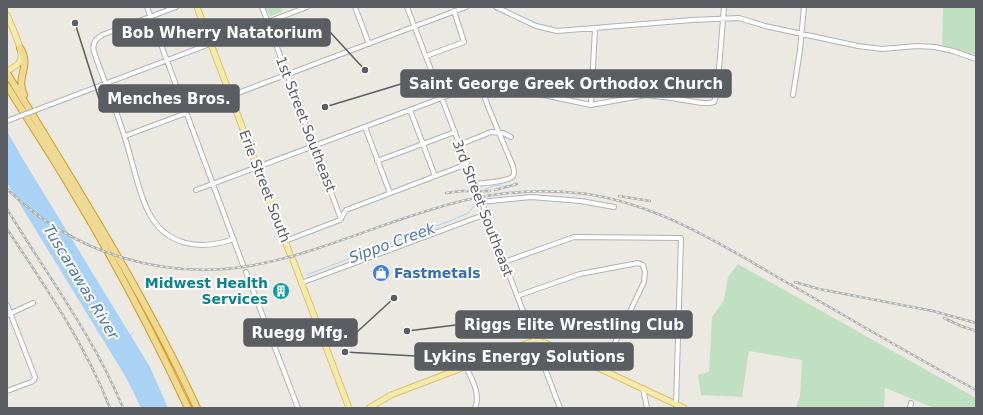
<svg xmlns="http://www.w3.org/2000/svg" width="983" height="415" viewBox="0 0 983 415" font-family="'DejaVu Sans',sans-serif">
<style>
.green{fill:#c1e0c2}
.water{fill:#aad2f4}
.lines{fill:none;stroke-linecap:round;stroke-linejoin:round}
.stream{stroke:#aad2f4;stroke-width:1}
.minor-casing{stroke:#afb2b6;stroke-width:6}
.major-casing{stroke:#dfc067;stroke-width:7}
.highway-casing{stroke:#d29d1c;stroke-width:8}
.minor{stroke:#fff;stroke-width:4}
.major{stroke:#f4eaae;stroke-width:5}
.highway{stroke:#efda95;stroke-width:6}
.rail-casing{stroke:#b0b1b1;stroke-width:2.5}
.rail{stroke:#fff;stroke-width:1;stroke-dasharray:3;stroke-linecap:butt}
.minor-bridge-casing{stroke:#afb2b6;stroke-width:6;stroke-linecap:butt}
.minor-bridge{stroke:#fff;stroke-width:4}
.labels{text-anchor:middle;dominant-baseline:central;stroke-width:4;stroke-linejoin:round;paint-order:stroke}
.street-label{font-size:14px;fill:#5a5d61;stroke:#fff}
.shop-label{font-size:14px;font-weight:bold;fill:#366cbe;stroke:#fff;text-anchor:start}
.culture-label{font-size:14px;font-weight:bold;fill:#0d838f;stroke:#fff;text-anchor:end}
.water-label{font-size:15px;font-style:italic;fill:#4d79ab;stroke:#fff}
.leader{fill:none;stroke:#5a5d61;stroke-width:1.5}
.callout-dot{fill:#5a5d61;stroke:#fff;stroke-width:1.5}
.callout{fill:#5a5d61;stroke:#5a5d61;stroke-width:1.5}
.callout-label{font-size:15px;text-anchor:middle;font-weight:bold;fill:#fff}
</style>
<rect width="100%" height="100%" fill="#ebe9e2"/>
<path class="green" d="M266,7H281L282,12L270,16Z
M943,7H976V57L942,45Z
M738,264L976,398V408H934L885,388L884,408H796L800,396L802,360L749,351L742,397L701,395L698,375L709,372L712,317L724,300L728,277Z"/>
<path class="water" d="M7,131L21,156L150,367L168,408H141L127,379L7,183Z"/>
<g class="lines">
<path class="stream" d="M486,189L492,186L501,185
M306,275L452,220L468,213L475,205
M130,336L134,332"/>
<g class="minor-casing">
<path id="minor" d="M147,7L243,265
M176,7L102,35C95,39 92,45 94,52C104,81 116,109 125,138C133,162 137,189 148,211C165,246 200,251 234,239
M262,7L341,219
M355,7L369,44
M407,7L560,408
M496,7L536,26L557,31L692,20L739,18L765,26L858,46L882,49L917,46L935,47L953,51L976,59
M426,56L464,42L454,11
M793,95L800,50L804,7
M230,96L466,7
M591,105L595,28
M44,107L307,7
M410,110L435,176
M365,127L390,193
M125,136L186,113
M459,145L491,132L503,133L511,137
M377,161L455,132
M474,184C482,183 509,182 513,176C515,173 514,170 513,166L489,109L480,84
M196,190L463,90L480,84H491L591,105L646,95L671,98L702,103H710L714,102L717,93L724,7
M481,202L531,197L581,201L614,207
M285,241L340,220L346,210L467,164
M504,262L574,237L681,238L676,404
M246,272L298,408
M301,283L486,214
M517,296L580,274L638,263L643,265L645,272L644,282L602,370
M7,305L35,377L34,380L31,382L7,391
M7,315L33,303
M466,367C472,379 481,395 475,408
M643,388L647,408
M910,408L911,403"/>
</g>
<g class="major-casing">
<path id="major" d="M197,7L290,254
M7,15C11,25 25,52 20,61C18,66 12,68 7,71
M293,260L349,408
M369,408L391,395L528,343L538,341L545,343L684,408"/>
</g>
<g class="highway-casing">
<path id="highway" d="M20,48C32,66 15,77 24,95
M7,73C74,183 143,291 197,408
M7,86C30,123 54,159 76,197C117,265 154,336 188,408"/>
</g>
<use href="#minor" class="minor"/>
<use href="#major" class="major"/>
<use href="#highway" class="highway"/>
<g class="rail-casing">
<path id="rail" d="M7,189C40,221 79,245 124,258C164,270 207,273 249,266C324,253 392,217 466,200C505,191 546,189 587,194C658,205 718,242 779,278C844,315 909,354 976,390
M495,190L517,184
M446,193L462,191H490
M619,196L650,201
M7,209C47,275 94,337 123,408
M7,229C45,286 85,344 110,408
M795,282L819,289L933,311L976,323
M944,318L961,326L976,331"/>
</g>
<use href="#rail" class="rail"/>
<g class="minor-bridge-casing">
<path id="minor-bridge" d="M7,121L44,107"/>
</g>
<use href="#minor-bridge" class="minor-bridge"/>
</g>
<defs>
<g id="shop-disc" transform="scale(0.9)"><circle r="9.5" fill="#3f7fe0" stroke="#fff"/><path d="M-5-2.5h2.3a2.7 3.5 0 0 1 5.4 0H5L5.5 6h-11ZM-1.5-2.5h3a1.5 2.3 0 0 0-3 0Z" fill="#fff"/></g>
<g id="building-disc" transform="scale(0.9)"><circle r="9.5" fill="#0f9aa8" stroke="#fff"/><path d="M-4-6H4V6H1V3H-1V6H-4ZM-2.5-4.3h1.7v1.8h-1.7ZM.8-4.3h1.7v1.8H.8ZM-2.5-1h1.7V.8h-1.7ZM.8-1h1.7V.8H.8Z" fill="#fff"/></g>
</defs>
<g fill-rule="evenodd">
<use href="#shop-disc" x="381" y="273"/>
<use href="#building-disc" x="281" y="291"/>
</g>
<g class="labels">
<g class="street-label">
<text transform="translate(306 124) rotate(69)">1st Street Southeast</text>
<text transform="translate(265 186) rotate(69)">Erie Street South</text>
<text transform="translate(483 208) rotate(69)">3rd Street Southeast</text>
</g>
<g class="shop-label">
<text x="394" y="273">Fastmetals</text>
</g>
<g class="culture-label">
<text x="268" y="283">Midwest Health<tspan x="268" dy="16">Services</tspan></text>
</g>
<g class="water-label">
<text transform="translate(392 243) rotate(-20)">Sippo Creek</text>
<text transform="translate(81 282) rotate(59)">Tuscarawas River</text>
</g>
</g>
<path class="leader" d="M365 70L330 32M325 107L401 84M75 23L99 99M407 331L456 325M394 298L357 332M345 352L415 356"/>
<g class="callout-dot">
<circle cx="365" cy="70" r="4"/>
<circle cx="325" cy="107" r="4"/>
<circle cx="75" cy="23" r="4"/>
<circle cx="407" cy="331" r="4"/>
<circle cx="394" cy="298" r="4"/>
<circle cx="345" cy="352" r="4"/>
</g>
<g class="callout">
<rect x="113" y="19" width="217" height="27" rx="4"/>
<rect x="401" y="70" width="330" height="27" rx="4"/>
<rect x="99" y="85" width="140" height="27" rx="4"/>
<rect x="456" y="311" width="236" height="27" rx="4"/>
<rect x="244" y="319" width="113" height="27" rx="4"/>
<rect x="415" y="343" width="218" height="27" rx="4"/>
</g>
<g class="callout-label">
<text x="222" y="38">Bob Wherry Natatorium</text>
<text x="566" y="89">Saint George Greek Orthodox Church</text>
<text x="169" y="104">Menches Bros.</text>
<text x="574" y="330">Riggs Elite Wrestling Club</text>
<text x="300" y="338">Ruegg Mfg.</text>
<text x="524" y="362">Lykins Energy Solutions</text>
</g>
<rect width="983" height="415" fill="none" stroke="#5a5d61" stroke-width="16"/>
</svg>
